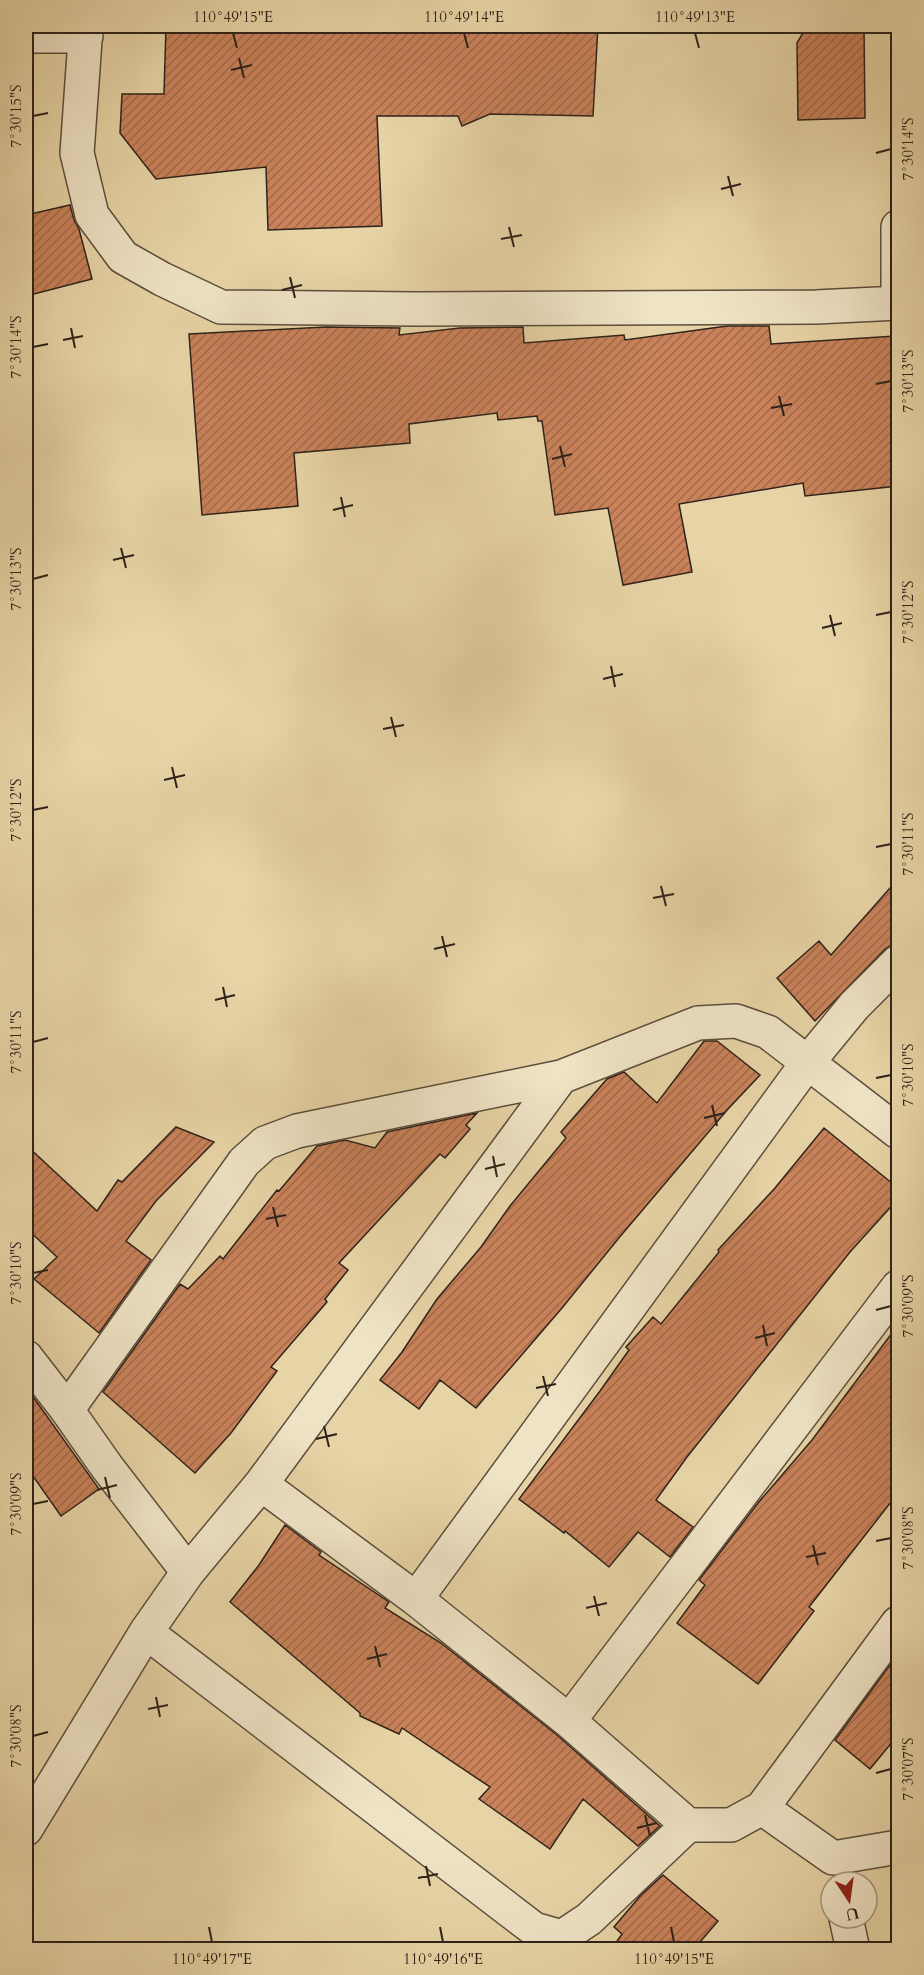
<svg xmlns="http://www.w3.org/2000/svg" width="924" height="1975" viewBox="0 0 924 1975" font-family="Cardo,serif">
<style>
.building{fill:url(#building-hatch);stroke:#2e221a;stroke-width:1.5}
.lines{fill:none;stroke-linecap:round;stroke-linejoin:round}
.minor-casing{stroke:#5c4e3d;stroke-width:36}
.minor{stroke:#efe3c5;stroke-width:33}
.ticks{fill:none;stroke:#2e221a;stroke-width:2}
.neatline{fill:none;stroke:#2e221a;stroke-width:2}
.ticks-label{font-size:15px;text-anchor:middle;fill:#2e221a}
</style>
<defs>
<pattern id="building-hatch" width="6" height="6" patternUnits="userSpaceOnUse" patternTransform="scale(1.5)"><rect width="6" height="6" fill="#c9825a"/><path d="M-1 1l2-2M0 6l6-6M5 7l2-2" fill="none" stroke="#a46a4a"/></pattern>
</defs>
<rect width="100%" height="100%" fill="#e7d4a6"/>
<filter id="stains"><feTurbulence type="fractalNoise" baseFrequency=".00333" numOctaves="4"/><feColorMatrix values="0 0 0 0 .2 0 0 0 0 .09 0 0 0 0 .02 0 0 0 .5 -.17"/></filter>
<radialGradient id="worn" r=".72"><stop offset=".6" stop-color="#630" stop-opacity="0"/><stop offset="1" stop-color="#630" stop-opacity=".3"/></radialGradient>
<path class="building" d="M166,26H598L593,116L490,114L462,126L458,116H377L382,226L268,230L266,167L156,179L120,133L122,94H164Z
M807,26H864L865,118L798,120L797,43Z
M70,205L74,220L79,229L92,279L26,296V215Z
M727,326H769L771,344L895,336L896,365H898V486L805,496L803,483L679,504L692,572L623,585L608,508L555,515L542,421H538L537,416L498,420L497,413L409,424L410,443L294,453L298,506L202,515L189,334L326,327L400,328L399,335L460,328L523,327L524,343L624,335L625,340Z
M898,879V944H893L885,949L815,1021L777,978L819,941L831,955Z
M704,1041H717L760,1075L728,1109L618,1239L562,1308L476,1408L440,1380L419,1409L380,1380L402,1352L437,1299L481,1247L510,1206L566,1138L561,1132L607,1079L624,1072L657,1103Z
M477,1113L466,1125L470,1129L445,1158L440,1154L339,1263L348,1270L325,1299L327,1302L271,1367L277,1371L231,1433L195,1473L103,1392L180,1284L188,1289L220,1256L223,1259L277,1190L279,1191L317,1146L345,1140L375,1148L387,1132Z
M176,1127L214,1142L156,1201L126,1241L151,1260L99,1333L34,1279L57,1257L26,1228V1145L97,1211L118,1180L122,1182Z
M824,1128L898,1188V1199L850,1252L687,1457L656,1500L693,1527L670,1557L638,1532L609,1567L565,1531L564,1533L519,1499L600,1391L629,1350L626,1347L653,1317L661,1324L719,1252L718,1250L775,1188Z
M898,1325V1493L809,1607L814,1611L758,1684L677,1623L705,1585L699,1580L758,1503L812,1440Z
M26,1387L99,1489L61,1516L26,1466Z
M285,1525L321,1552L319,1555L389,1602L385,1608L441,1643L557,1735L660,1826L638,1846L583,1799L550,1849L479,1799L490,1787L402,1728L399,1734L360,1716V1713L230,1602L259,1565Z
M898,1654V1735L870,1769L835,1740Z
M663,1875L718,1921L693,1950H611L622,1934L614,1927L641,1895Z"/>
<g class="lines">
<g class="minor-casing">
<path id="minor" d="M86,26L77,153L92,215L123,257L162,279L221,307L416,309L816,307L898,303V227
M26,36H86
M26,1357L67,1410L107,1467L188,1572
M67,1410L244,1162L265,1143L297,1131L561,1077L698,1023L736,1021L768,1032L898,1132
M261,1484L416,1599L569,1721L688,1825H731L762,1808L833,1858L898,1847
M416,1599L808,1062L854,1006L898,962
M146,1632L534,1929L562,1937L589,1919L688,1825
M569,1721L898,1287
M762,1808L898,1623
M26,1829L146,1632L188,1572L261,1484L561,1077
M846,1918L853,1950"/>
</g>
<use href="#minor" class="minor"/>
</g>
<path class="ticks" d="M233,33L237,48M464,33L468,48M695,33L699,48M239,58L244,78M231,70L252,65M33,116L48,113M876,153L891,149M728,176L733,196M721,189L741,184M509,227L514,247M501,239L522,235M290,277L295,298M282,290L302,285M71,328L75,348M63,340L83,336M33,347L48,344M876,384L891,381M779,396L784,416M771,408L792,404M560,446L565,467M552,459L572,454M341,497L345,517M333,510L353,505M121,548L126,568M113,560L134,555M33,579L48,575M830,615L835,636M876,615L891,612M822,628L842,623M611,666L615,687M603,679L623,674M391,717L396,737M383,729L404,725M172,767L177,788M164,780L185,775M33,810L48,807M876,847L891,844M661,886L666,906M653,898L674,894M442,936L447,957M434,949L455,944M223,987L227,1007M215,1000L235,995M33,1042L48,1038M876,1078L891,1075M712,1105L717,1126M704,1118L725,1113M493,1156L497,1177M485,1169L505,1164M273,1207L278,1227M266,1219L286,1215M33,1273L48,1270M876,1310L891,1306M763,1325L767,1346M755,1338L775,1333M543,1376L548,1396M536,1388L556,1384M324,1426L329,1447M316,1439L337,1434M105,1477L110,1498M97,1490L117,1485M33,1504L48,1501M876,1541L891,1538M813,1545L818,1565M806,1557L826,1553M594,1596L599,1616M586,1608L607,1603M375,1646L380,1667M367,1659L387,1654M156,1697L160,1717M148,1709L168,1705M33,1736L48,1732M876,1773L891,1769M645,1815L650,1836M637,1828L657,1823M426,1866L430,1886M418,1878L438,1874M209,1927L212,1942M440,1927L443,1942M671,1927L674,1942"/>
<rect width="924" height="1975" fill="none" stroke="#e7d4a6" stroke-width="66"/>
<g transform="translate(849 1900) rotate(167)"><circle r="28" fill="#efe3c5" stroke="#a29681" stroke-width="1.5"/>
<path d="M0-4.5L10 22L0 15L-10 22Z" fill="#8f2418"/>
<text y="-9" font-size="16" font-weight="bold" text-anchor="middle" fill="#2e221a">U</text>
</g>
<rect x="33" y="33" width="858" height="1909" class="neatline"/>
<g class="ticks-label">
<text x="233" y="22">110°49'15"E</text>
<text x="464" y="22">110°49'14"E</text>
<text x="695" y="22">110°49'13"E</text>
<text transform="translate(16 116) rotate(-90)" y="5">7°30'15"S</text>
<text transform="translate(908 149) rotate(-90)" y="5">7°30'14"S</text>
<text transform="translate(16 347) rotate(-90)" y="5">7°30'14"S</text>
<text transform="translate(908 381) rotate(-90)" y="5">7°30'13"S</text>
<text transform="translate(16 579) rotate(-90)" y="5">7°30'13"S</text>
<text transform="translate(908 612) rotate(-90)" y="5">7°30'12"S</text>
<text transform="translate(16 810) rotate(-90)" y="5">7°30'12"S</text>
<text transform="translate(908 844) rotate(-90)" y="5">7°30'11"S</text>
<text transform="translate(16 1042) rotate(-90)" y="5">7°30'11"S</text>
<text transform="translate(908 1075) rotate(-90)" y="5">7°30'10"S</text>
<text transform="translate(16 1273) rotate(-90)" y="5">7°30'10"S</text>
<text transform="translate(908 1306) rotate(-90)" y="5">7°30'09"S</text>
<text transform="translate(16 1504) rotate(-90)" y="5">7°30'09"S</text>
<text transform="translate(908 1538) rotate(-90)" y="5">7°30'08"S</text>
<text transform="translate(16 1736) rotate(-90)" y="5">7°30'08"S</text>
<text transform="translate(908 1769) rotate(-90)" y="5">7°30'07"S</text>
<text x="212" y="1964">110°49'17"E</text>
<text x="443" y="1964">110°49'16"E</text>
<text x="674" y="1964">110°49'15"E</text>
</g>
<rect width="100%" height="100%" filter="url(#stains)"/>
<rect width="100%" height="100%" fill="url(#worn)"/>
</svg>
